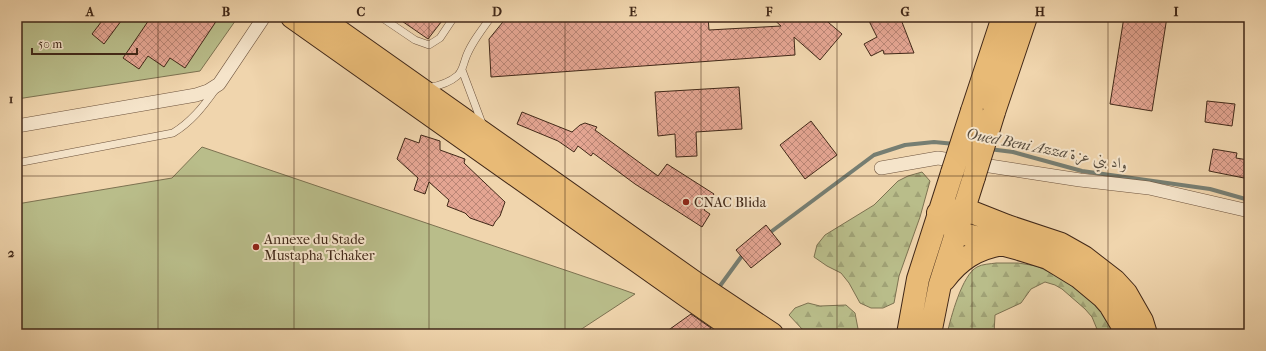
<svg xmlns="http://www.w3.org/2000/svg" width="1266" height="351" viewBox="0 0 1266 351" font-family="'IM FELL French Canon',Amiri,serif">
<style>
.green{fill:#b9bd8a;stroke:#7d7251}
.forest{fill:url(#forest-firs);stroke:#7d7251}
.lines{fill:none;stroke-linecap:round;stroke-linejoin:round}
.stream{stroke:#767e72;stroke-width:4}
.building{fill:url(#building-cross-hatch);stroke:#412818}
.service-casing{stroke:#6d533d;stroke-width:8}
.minor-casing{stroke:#6d533d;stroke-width:14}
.trunk-casing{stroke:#412818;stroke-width:24}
.service{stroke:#f5e4ca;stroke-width:7}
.minor{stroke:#f5e4ca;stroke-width:13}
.trunk{stroke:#e8ba76;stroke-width:22}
.trunk-bridge-casing{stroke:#412818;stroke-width:24;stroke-linecap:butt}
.trunk-bridge{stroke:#e8ba76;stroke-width:22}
.grid{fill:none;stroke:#412818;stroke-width:1;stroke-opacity:0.55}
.poi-dot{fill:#8f2418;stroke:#f5e4ca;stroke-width:1.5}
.labels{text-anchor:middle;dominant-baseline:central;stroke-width:4;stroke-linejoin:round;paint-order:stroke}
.poi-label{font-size:14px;fill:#412818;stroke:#f5e4ca;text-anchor:start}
.water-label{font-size:15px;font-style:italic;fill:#574c3e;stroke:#f5e4ca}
.neatline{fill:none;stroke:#412818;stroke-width:1.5}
.grid-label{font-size:13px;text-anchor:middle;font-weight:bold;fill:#412818}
</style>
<defs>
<pattern id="forest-firs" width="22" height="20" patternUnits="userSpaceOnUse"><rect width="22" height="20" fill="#b9bd8a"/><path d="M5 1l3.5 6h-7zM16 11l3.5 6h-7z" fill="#a0a276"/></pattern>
<pattern id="building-cross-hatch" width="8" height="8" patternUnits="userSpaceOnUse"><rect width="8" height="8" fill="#e4a592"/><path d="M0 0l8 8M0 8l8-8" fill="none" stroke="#ba8676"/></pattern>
</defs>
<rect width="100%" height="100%" fill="#f0d5ad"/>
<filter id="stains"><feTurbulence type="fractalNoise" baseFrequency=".005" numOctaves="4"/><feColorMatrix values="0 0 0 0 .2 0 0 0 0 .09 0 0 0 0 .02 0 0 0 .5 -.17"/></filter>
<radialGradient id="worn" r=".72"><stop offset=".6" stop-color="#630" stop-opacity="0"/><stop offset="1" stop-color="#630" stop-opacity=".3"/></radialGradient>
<path class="green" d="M17,17H238L200,71L17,99Z
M202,147L621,289L635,294L574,334H17V204L172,178Z"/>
<path class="forest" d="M922,172L930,181L920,217L899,276L894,303L883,308H871L860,303L849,283L841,273L827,266L814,257L817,245L825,235L874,205L898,181L908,176Z
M996,263H1018L1037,266L1061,278L1102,308L1112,329L1113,334H1099L1092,317L1085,309L1062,289L1055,285L1045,282L1031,289L1021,303L995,315L994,334H947C951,317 962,275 977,267C982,264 990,264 996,263Z
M808,303L820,306L846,305L855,313L859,334H811L802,329L789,315L795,308Z"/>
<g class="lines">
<path class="stream" d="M989,149L1013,152L1082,171L1210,189L1249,200
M768,234L874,155L905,145L934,142L955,144
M717,290L744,253"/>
</g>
<path class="building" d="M105,17H124L104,44L92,34Z
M151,17H219L185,68L170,58L164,67L148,56L139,69L123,58Z
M396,17H445L428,39Z
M507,17H708L709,30L781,26L771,17H822L842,34L820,60L794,37L795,55L491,77L489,39Z
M867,17H900L914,53L884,54L883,50L871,56L864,44L877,37Z
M1124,17H1167L1152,111L1110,104Z
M739,87L742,129L696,132L697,156L676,157L675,134L658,136L655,92Z
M1207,101L1235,104L1232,126L1205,122Z
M522,112L572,132L580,125L585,123L597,127L595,130L658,176L667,164L714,194L704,210L710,214L702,227L635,184L593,153L591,156L578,146L574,152L558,141L517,124Z
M811,121L837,155L805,179L780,145Z
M421,135L440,141V150L465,159L464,163L505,202L500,216L495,222L493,226L470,218L465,213L447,206L449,200L429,182L425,194L414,190L418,178L397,159L405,138L419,143Z
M1213,149L1237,153L1236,158L1248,160L1244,178L1209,171Z
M766,225L781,244L751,268L736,250Z
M691,314L711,328L702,334H663Z"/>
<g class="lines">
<g class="service-casing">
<path id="service" d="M381,17L415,40L429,45L440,38L454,17
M462,70L483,126
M428,88C438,86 449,83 457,76C462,72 463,66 465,60C470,44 482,30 491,17
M17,163L173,133C191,122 203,107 215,90"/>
</g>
<g class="minor-casing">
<path id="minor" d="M17,126L196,95L208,91L219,84L264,17
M881,168L938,158L1080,180L1149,188L1249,211"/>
</g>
<g class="trunk-casing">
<path id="trunk" d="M292,17L685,295L741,334
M319,17L697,284L772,334
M972,111L1003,17
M994,112L1026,17
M938,213L964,209L1007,226L1061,244L1084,257L1115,281L1126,293L1142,321L1146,334
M938,213L957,232L1019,249L1048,258L1079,277L1103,297L1110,305L1122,325L1123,334
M944,280C960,259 976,249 1002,244
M908,334L918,279L952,173
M930,334L940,284L974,177"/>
</g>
<use href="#service" class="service"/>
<use href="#minor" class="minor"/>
<use href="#trunk" class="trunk"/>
<g class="trunk-bridge-casing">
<path id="trunk-bridge" d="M952,173L972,111
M974,177L994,112"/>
</g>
<use href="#trunk-bridge" class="trunk-bridge"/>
</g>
<path class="grid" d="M158,17V334M294,17V334M429,17V334M565,17V334M701,17V334M837,17V334M972,17V334M1108,17V334M17,176H1249"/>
<g class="poi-dot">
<circle cx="686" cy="202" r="4"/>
<circle cx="256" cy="247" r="4"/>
</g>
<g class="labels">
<g class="poi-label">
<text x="694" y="202">CNAC Blida</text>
<text x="264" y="239">Annexe du Stade<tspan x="264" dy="16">Mustapha Tchaker</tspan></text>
</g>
<g class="water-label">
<text transform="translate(1047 149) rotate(11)">Oued Beni Azza واد بني عزة</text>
</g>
</g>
<rect width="1266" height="351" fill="none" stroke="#f0d5ad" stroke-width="44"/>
<path d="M32 48v6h105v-6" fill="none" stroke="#412818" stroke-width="2"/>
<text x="38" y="48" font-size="12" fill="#412818" stroke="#f5e4ca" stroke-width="3" paint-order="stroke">50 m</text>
<rect x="22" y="22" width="1222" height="307" class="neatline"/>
<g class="grid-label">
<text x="90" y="16">A</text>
<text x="226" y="16">B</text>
<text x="361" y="16">C</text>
<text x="497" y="16">D</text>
<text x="633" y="16">E</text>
<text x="769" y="16">F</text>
<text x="905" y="16">G</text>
<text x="1040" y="16">H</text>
<text x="1176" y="16">I</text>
<text x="11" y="103">1</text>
<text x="11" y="257">2</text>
</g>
<rect width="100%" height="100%" filter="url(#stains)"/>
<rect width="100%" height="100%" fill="url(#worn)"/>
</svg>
